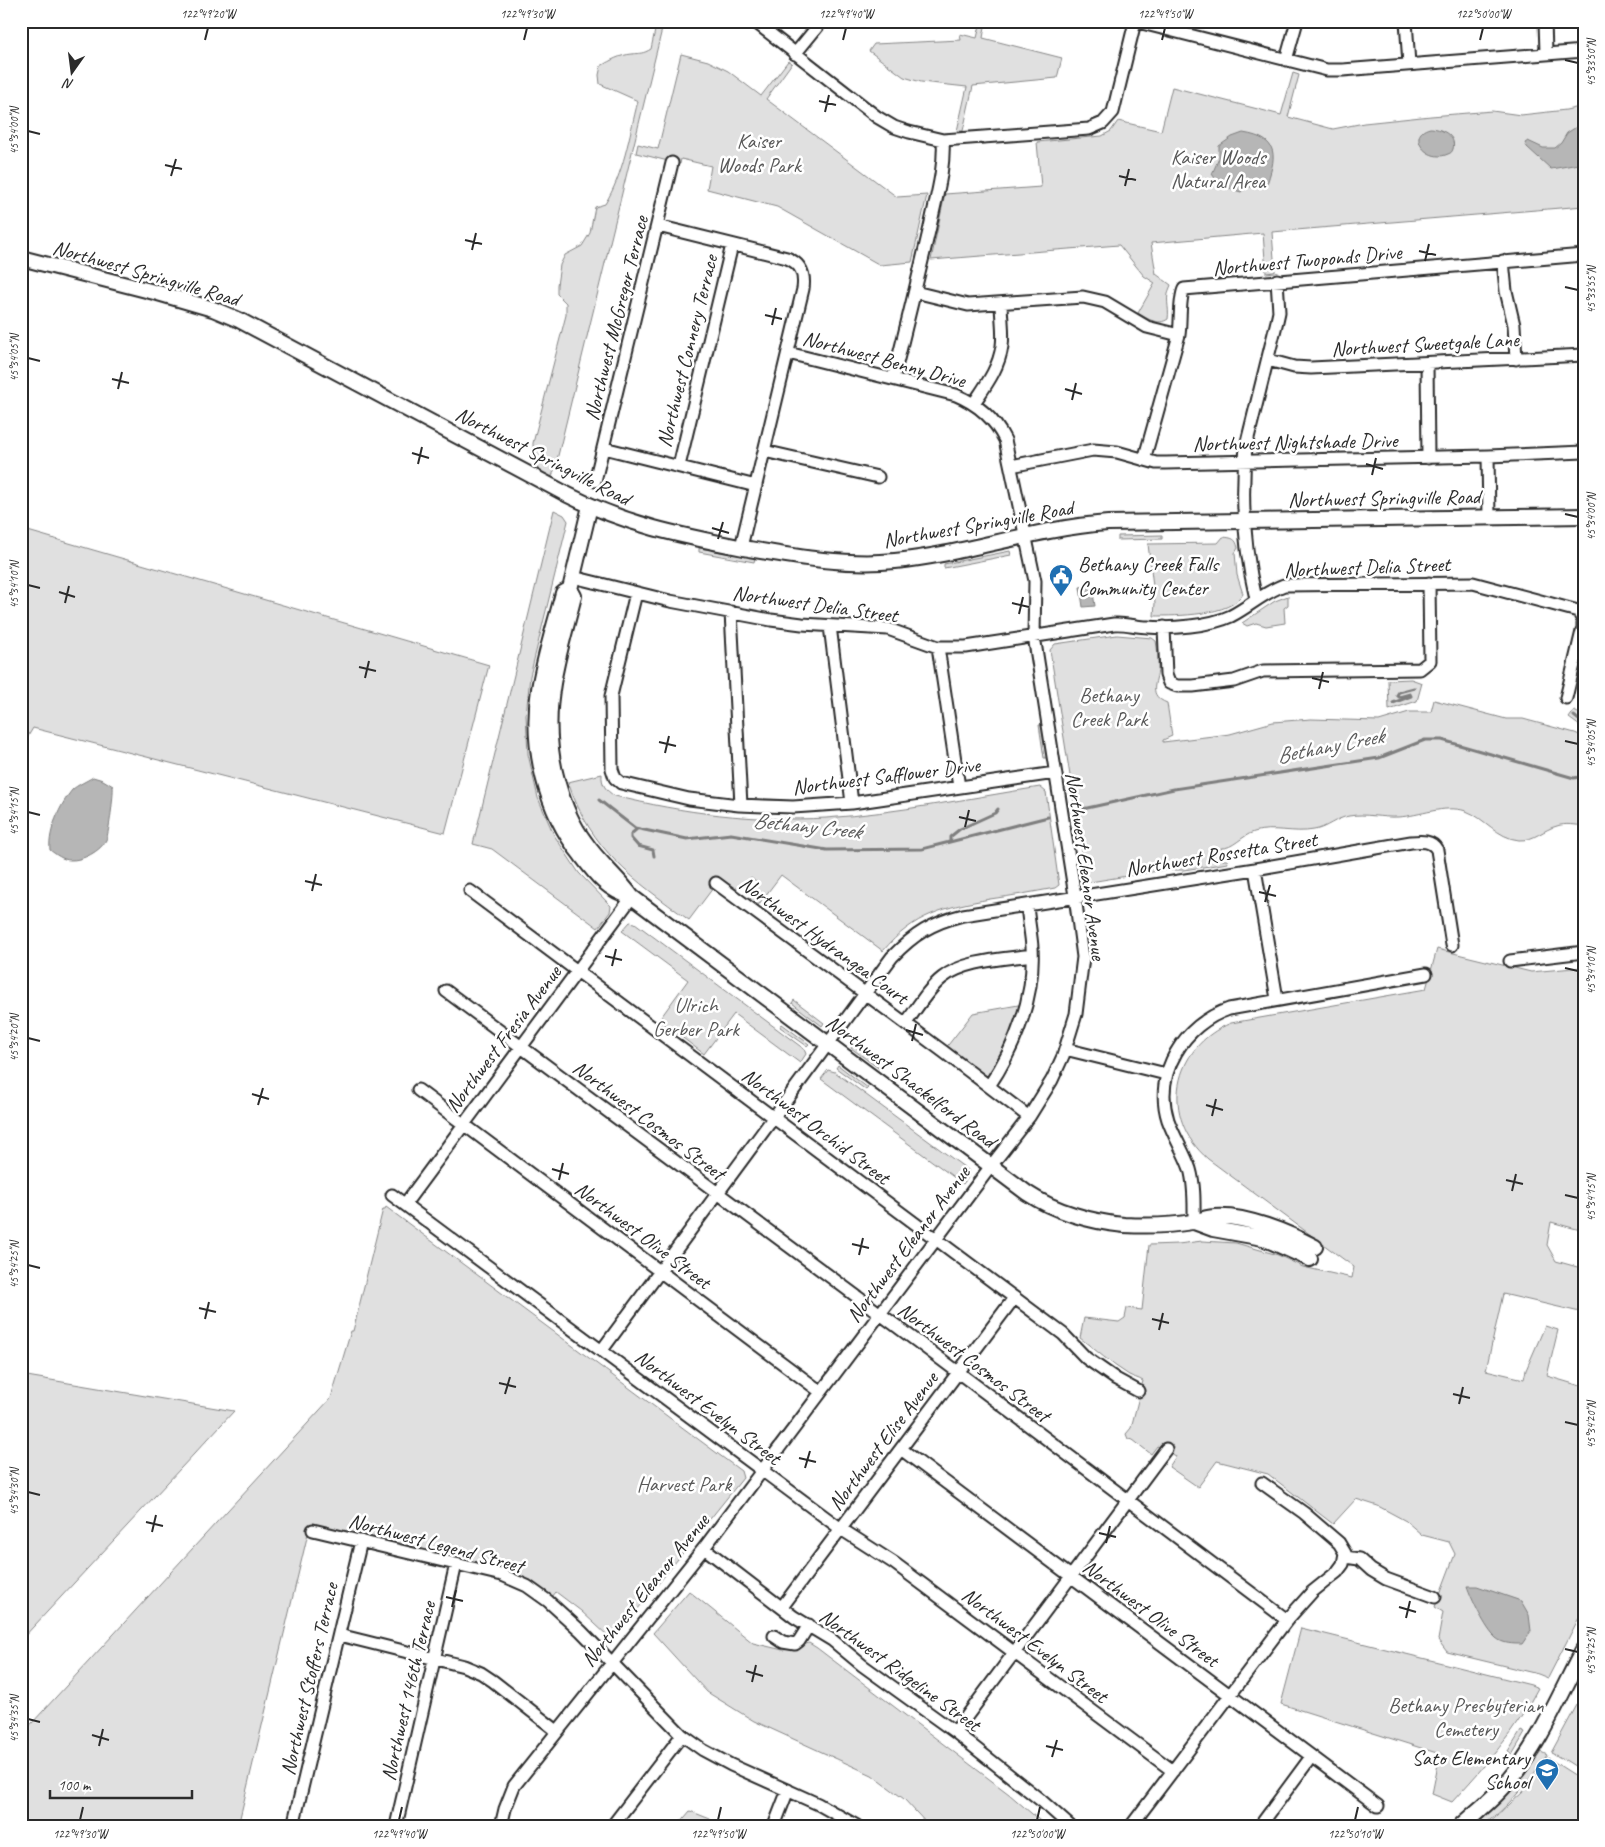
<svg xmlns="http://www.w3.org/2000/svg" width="1605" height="1847" viewBox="0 0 1605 1847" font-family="Caveat,sans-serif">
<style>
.green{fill:#e0e0e0;stroke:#868686}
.water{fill:#b6b6b6;stroke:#7e7e7e}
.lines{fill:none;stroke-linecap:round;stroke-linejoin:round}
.stream{stroke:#7e7e7e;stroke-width:3}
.minor-casing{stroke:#2b2b2b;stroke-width:15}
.tertiary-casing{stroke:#2b2b2b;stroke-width:18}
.secondary-casing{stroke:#2b2b2b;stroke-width:19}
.minor{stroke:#fff;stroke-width:11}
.tertiary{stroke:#fff;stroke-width:14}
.secondary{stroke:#fff;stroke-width:15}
.ticks{fill:none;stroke:#2b2b2b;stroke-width:2}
.labels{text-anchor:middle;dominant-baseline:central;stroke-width:5;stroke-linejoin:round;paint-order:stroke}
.park-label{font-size:21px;fill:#585858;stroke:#fff}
.street-label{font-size:21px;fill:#2b2b2b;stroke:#fff}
.poi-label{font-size:21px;fill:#2b2b2b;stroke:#fff;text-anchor:start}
.water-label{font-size:22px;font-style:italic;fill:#5c5c5c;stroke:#fff}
.neatline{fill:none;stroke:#2b2b2b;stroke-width:2}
.ticks-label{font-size:12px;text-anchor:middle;fill:#2b2b2b}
</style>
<rect width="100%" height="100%" fill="#fff"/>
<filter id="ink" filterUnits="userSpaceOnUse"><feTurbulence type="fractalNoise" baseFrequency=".02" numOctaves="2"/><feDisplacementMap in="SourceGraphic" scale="10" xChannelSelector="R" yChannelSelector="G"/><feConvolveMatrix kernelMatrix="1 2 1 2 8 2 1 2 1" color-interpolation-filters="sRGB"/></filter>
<g filter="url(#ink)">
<path class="green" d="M657,21H664L555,468L551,479C533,467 533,464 533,443L566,315V303L557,294V285L560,265L565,255L582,246L590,233L595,207L605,204C624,173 629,136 638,101L600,84L599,75L601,66C611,60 620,55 632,54C640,53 643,54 651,49Z
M981,21H986L983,38L1062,58L1057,78L973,86L963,131H957L967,87L921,82L904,77L869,51L874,44L961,40L960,34L977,38Z
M681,54L708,61L728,71L761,96L788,61L792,63L766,99L897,197L927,195L912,262L880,265L777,207L707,189L711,166L681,159L680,164L636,153L638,144L658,149Z
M1293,73L1299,75L1288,117L1333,129L1364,123L1431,116L1492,111L1521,115L1566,110L1584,106V206L1272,232L1275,272L1266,273L1263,233L1151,243L1156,274L1171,285C1164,300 1170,306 1168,319C1158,326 1148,319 1138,313L1155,283L1144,276L1119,245L931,260L945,194L1041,187L1037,142L1102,136L1111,131L1118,121L1161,131L1172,87L1281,115Z
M554,510L564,515L568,521L530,676L526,715L528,754L538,798L554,835L579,873L611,906L610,912L598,928L492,849L473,844Z
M21,529L489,665L445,833L33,728L21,748Z
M1162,535V539L1118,540V536Z
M1223,537C1232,538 1236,538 1238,548L1235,553L1237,575L1243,594C1231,616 1176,616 1154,616L1155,603L1148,544L1218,543Z
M699,548L755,558L754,562L699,552Z
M1010,551L1011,555L944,568V564Z
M1288,596V605L1284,608L1285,623L1266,626L1256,623L1247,626L1242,623L1275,601Z
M1117,635L1152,638L1156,641C1158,650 1158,661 1158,669C1157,683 1147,695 1167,703L1172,736L1163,740V742L1230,734L1273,722L1311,719L1379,721L1409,712H1431L1434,700L1506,719H1523L1575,733L1584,737V826C1576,825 1565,823 1557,826C1544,829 1534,841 1519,840C1497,838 1485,818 1466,811C1444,804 1420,816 1398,817C1382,818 1365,813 1349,816C1336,818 1327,828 1314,830C1294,834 1273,826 1254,832C1241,836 1233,849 1221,848L1222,860H1227L1228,863L1184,870H1164L1090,882L1086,876L1050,650L1055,644Z
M1411,679L1422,683L1417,701L1389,710L1388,680Z
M1574,711L1584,716V729L1569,718Z
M1039,725H1042L1047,758H1044Z
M602,774C601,784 606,791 615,796C683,813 755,822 826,818C897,813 969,798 1040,787L1046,792L1059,885L1055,888C1033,892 1012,896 990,899C945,907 914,914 883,951L781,875L756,908C747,898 750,892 757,882L751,877C737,892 735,891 719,880L689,920C633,879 591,851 568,782Z
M630,922L635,923L804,1049L806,1054L800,1063L734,1014L704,1054L659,1020L688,980L622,931Z
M1437,949L1531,972L1584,967V1231L1551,1222L1547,1245L1556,1261L1581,1268L1584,1270V1313L1503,1294L1486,1370L1524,1379L1526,1370L1545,1326L1558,1330L1547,1376L1584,1387V1474L1580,1489L1584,1491V1608L1548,1678L1538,1674L1447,1652L1438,1640L1443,1612L1435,1607L1455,1554L1449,1542L1422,1535L1406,1521L1378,1506L1356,1499L1333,1524L1268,1474L1217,1461L1198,1487L1169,1467L1176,1456L1157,1446L1151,1454L1133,1440L1128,1439L1126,1434L1131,1428L1143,1381C1138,1378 1133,1377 1129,1375C1111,1364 1096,1350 1080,1338L1084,1318L1119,1322L1125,1318L1127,1308L1142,1310L1149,1245L1178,1244L1202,1241L1236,1243L1278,1255L1303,1267L1352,1278L1354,1267L1208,1159C1159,1117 1172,1047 1231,1023L1426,989Z
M794,1000L824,1023L822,1026L792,1003Z
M1024,1004L1019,1023L988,1078H985L945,1049L973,1013Z
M782,1024L809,1044L807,1046L780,1027Z
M853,1045L883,1067L881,1070L851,1048Z
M838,1065L868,1088L866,1090L836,1068Z
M828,1070L835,1072L968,1170C970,1176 967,1179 963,1184L821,1079Z
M386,1207L741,1471L743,1478L617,1635L614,1637L608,1636L581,1611L556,1592L548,1602L522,1585L309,1529L238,1826H21V1735L331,1398L351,1331H353L383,1209H385Z
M21,1375L234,1411L21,1640Z
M689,1591L753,1643L783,1650L790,1649L809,1643L817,1648L1009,1794L1046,1826H929L904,1799L872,1775L754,1721L707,1692L653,1633Z
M1301,1628L1531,1685L1538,1688C1516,1731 1485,1766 1452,1802L1432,1794L1440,1754L1281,1704Z
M1584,1692V1772L1567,1761L1551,1753Z
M1521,1731L1525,1733L1512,1755L1508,1752Z
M1541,1752L1547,1755C1537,1771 1495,1826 1476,1826L1518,1784Z
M1548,1758L1584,1781V1826L1570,1823L1569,1826H1486L1523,1792Z
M690,1811L710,1819L712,1821L711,1826H680L679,1824Z"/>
<path class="water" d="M1584,122V163L1551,169L1527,147L1525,143L1528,141L1543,148H1555L1561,143L1567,133Z
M1430,128C1440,128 1457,135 1453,149C1452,152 1451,153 1448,154C1427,164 1405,134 1430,128Z
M1243,133C1281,139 1276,157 1266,187H1247L1241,192C1230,189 1218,184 1212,174L1219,158V146L1232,137Z
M1092,586L1095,606L1083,607L1080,587Z
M93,777L103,780L113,786C114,794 109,833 106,840C101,851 82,861 70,860C63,860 55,854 50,850C48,831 60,805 72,790C77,785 87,781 93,777Z
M1467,1586H1477L1521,1601L1529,1615L1531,1631L1522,1644C1513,1644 1503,1644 1496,1638C1486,1630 1471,1598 1467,1586Z"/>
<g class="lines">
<path class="stream" d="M1393,703L1411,696L1410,694L1399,697L1397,695L1399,692L1414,688
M1574,716L1584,724
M599,800L635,828L687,839L731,834L827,850L922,849L1048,817
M1078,810L1174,789L1379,758L1425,740H1442L1574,778L1584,776
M637,829L631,834V838L638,846L653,850L654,856
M950,842V837L960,829L995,813L998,809"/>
<g class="minor-casing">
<path id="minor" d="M754,21L877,117L894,127L909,132L943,140L1089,129L1103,123L1113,112L1135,22
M1134,21L1327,70H1343L1584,51
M1406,21L1409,64
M1545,21L1546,53
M795,54L822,21
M1286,60L1297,21
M658,226L787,258C802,264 805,275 803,289L741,547
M1503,261L1506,291L1514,325L1516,359
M915,292L968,305L1083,297L1105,302L1147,327L1179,335
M1268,360L1294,367L1311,368L1584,355
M1427,363L1428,458
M893,379C906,328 918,278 930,227C936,198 945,169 943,140
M974,403C986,385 999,368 1002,346C1004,332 1001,317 1001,303
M604,448L756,486
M764,451L878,477
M1488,456L1489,517
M1144,460L1179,335C1181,322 1179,299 1184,289L1584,255
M679,466L732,245
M1011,466L1093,450L1117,452L1156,463H1166L1488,456L1584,452
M595,481L672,163
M573,577L670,601L771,620L802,624L888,629L938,647H966L1114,624C1126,623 1136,627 1148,627C1171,629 1210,626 1231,616C1250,606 1263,593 1284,585L1473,583L1578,611L1583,620V627L1566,698
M636,593L611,696L612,769L615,778L621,783L689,799L739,805L793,807L852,803L1055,773
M1256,599C1244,549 1241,497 1246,446L1277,321L1279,312L1277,280
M731,612L741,805
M830,626L852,803
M1164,627L1166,675L1169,683L1177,686H1193L1234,681L1263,671L1420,669L1430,661L1429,583
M938,647L959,787
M1255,869L1277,999
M716,883L944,1052L1029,1117
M470,891L1063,1334L1086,1358L1116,1379L1138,1391
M1510,961L1584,952
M446,991L922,1345L1287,1620
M906,1023C917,1008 928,989 942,978C964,960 1005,959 1032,955
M1065,1049L1166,1074
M989,1086C1016,1046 1035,996 1032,947C1031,933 1028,919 1027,905
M418,1090L821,1392
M392,1195L841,1529L894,1563L1173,1771
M405,1204L632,897
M1194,1222C1194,1205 1195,1186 1190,1169C1184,1152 1174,1137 1168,1120C1153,1073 1184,1024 1229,1009L1426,974
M602,1350L892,957C914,934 932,923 963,915L1255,869L1411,842C1421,841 1432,840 1437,850L1452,945
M901,1449L1378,1806
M313,1530L502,1575L527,1586L548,1601L581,1631L682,1735L703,1750L731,1765L818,1804L857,1826
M704,1548L794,1617L832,1640L862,1665L955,1732L1043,1802L1070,1826
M1345,1557L1359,1559L1371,1570L1386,1579L1435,1597
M782,1607L1014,1298
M339,1635L464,1666L481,1673L493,1681L557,1731
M774,1636L783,1642L795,1644L799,1641L809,1625
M955,1732L1166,1449
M293,1826L361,1541
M396,1826L456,1564
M501,1826L505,1809L514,1786L704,1548L991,1166L1029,1117L1052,1080L1063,1056L1076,1014L1083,957L1075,896L1034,636L1035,581L1005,440C994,418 978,404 956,395L788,353
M612,1826L682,1735
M774,1826L788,1790
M1131,1826L1287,1620L1312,1592L1337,1572L1343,1564L1345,1553L1339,1543L1304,1513L1262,1483
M1260,1826L1311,1757"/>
</g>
<g class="tertiary-casing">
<path id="tertiary" d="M21,258L158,293L213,309L239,320L568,495C629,526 683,536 749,549C796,557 848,566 895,561C967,554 1035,528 1108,523L1584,516
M590,506L570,589L563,593C555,625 544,657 539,689C530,746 545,810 581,855C596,875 607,890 632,897
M570,589L574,596C557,664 538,713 558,784C564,805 572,825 585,842C599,863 618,877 632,897L991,1166C1003,1175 1015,1184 1027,1193C1054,1211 1091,1222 1124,1225C1146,1226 1170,1226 1192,1222C1200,1221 1207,1217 1214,1217C1244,1214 1289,1233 1315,1247
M1194,1222L1213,1229L1263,1238L1310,1259"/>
</g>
<g class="secondary-casing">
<path id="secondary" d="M1461,1826C1477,1811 1495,1798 1508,1781C1540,1744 1561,1692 1584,1649"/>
</g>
<use href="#minor" class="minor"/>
<use href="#tertiary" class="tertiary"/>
<use href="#secondary" class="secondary"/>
</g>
</g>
<path class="ticks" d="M205,40L208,28M524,40L527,28M843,40L846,28M1162,40L1165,28M1480,40L1483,28M1565,60L1578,63M819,101L836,105M825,112L829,95M28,131L40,134M165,165L182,169M171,176L176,159M1119,176L1136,180M1125,186L1129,169M465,240L482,244M472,250L476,233M1419,251L1436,255M1425,261L1429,244M1565,287L1578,290M765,315L782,319M772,325L776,308M28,358L40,361M112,379L129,383M118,389L122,372M1065,389L1082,394M1072,400L1076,383M412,453L429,458M418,464L422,447M1366,464L1383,469M1372,475L1376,458M1565,514L1578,517M712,528L729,533M718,539L723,522M28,585L40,588M59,592L75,597M65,603L69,586M1012,603L1029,607M1019,614L1023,597M359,667L376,671M365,678L369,661M1312,678L1329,682M1319,689L1323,672M1565,741L1578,744M659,742L676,746M665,753L669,736M28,812L40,815M959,817L976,821M965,827L969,810M305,881L322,885M312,891L316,874M1259,892L1276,896M1265,902L1270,885M605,956L622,960M612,966L616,949M1565,968L1578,971M906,1030L923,1035M28,1038L40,1041M912,1041L916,1024M252,1094L269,1099M258,1105L263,1088M1206,1105L1223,1110M1212,1116L1216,1099M552,1169L569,1174M559,1180L563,1163M1506,1180L1523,1184M1512,1191L1516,1174M1565,1195L1578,1198M852,1244L869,1248M859,1255L863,1238M28,1265L40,1268M199,1308L216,1312M205,1319L209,1302M1152,1319L1169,1323M1159,1330L1163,1313M499,1383L516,1387M505,1394L510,1377M1453,1394L1470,1398M1459,1404L1463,1387M1565,1422L1578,1425M799,1458L816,1462M805,1468L810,1451M28,1492L40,1495M146,1522L163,1526M152,1532L156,1515M1099,1533L1116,1537M1106,1543L1110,1526M446,1597L463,1601M452,1607L456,1590M1399,1607L1416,1612M1406,1618L1410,1601M1565,1649L1578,1652M746,1671L763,1676M752,1682L756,1665M28,1719L40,1722M92,1735L109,1740M99,1746L103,1729M1046,1746L1063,1750M1052,1757L1057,1740M80,1820L83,1807M399,1820L402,1807M718,1820L721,1807M1037,1820L1040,1807M1355,1820L1358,1807"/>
<defs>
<g id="civic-pin" transform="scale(1.25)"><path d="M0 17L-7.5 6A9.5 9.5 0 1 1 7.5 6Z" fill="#1f6fb2" stroke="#fff"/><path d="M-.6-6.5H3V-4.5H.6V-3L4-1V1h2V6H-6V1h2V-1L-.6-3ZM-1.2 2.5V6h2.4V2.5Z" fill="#fff"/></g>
<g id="school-pin" transform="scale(1.25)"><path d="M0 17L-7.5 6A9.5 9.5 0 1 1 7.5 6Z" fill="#1f6fb2" stroke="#fff"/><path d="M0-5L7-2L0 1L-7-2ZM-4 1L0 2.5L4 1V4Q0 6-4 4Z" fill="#fff"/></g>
</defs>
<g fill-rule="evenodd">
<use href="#civic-pin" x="1061" y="576"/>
<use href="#school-pin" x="1547" y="1770"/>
</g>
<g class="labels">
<g class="park-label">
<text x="759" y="141">Kaiser<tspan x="759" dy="24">Woods Park</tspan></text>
<text x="1218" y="157">Kaiser Woods<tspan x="1218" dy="24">Natural Area</tspan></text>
<text x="1109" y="695">Bethany<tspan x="1109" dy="24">Creek Park</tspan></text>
<text x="696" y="1005">Ulrich<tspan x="696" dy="24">Gerber Park</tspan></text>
<text x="684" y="1484">Harvest Park</text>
<text x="1466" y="1705">Bethany Presbyterian<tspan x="1466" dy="24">Cemetery</tspan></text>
</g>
<g class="street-label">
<text transform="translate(1307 260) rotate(-5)">Northwest Twoponds Drive</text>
<text transform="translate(146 273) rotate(16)">Northwest Springville Road</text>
<text transform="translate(616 318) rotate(-76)">Northwest McGregor Terrace</text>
<text transform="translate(1425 344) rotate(-3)">Northwest Sweetgale Lane</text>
<text transform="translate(687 351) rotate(-76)">Northwest Connery Terrace</text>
<text transform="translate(884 359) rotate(15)">Northwest Benny Drive</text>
<text transform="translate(1295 442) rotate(-1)">Northwest Nightshade Drive</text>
<text transform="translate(543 456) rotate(27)">Northwest Springville Road</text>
<text transform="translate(1384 498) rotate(-1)">Northwest Springville Road</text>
<text transform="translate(978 524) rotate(-10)">Northwest Springville Road</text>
<text transform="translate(1367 567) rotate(-2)">Northwest Delia Street</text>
<text transform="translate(815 604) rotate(8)">Northwest Delia Street</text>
<text transform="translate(886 776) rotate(-7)">Northwest Safflower Drive</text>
<text transform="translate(1221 854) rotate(-9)">Northwest Rossetta Street</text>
<text transform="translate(1086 866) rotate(82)">Northwest Eleanor Avenue</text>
<text transform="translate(824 940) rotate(36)">Northwest Hydrangea Court</text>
<text transform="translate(503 1039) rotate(-53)">Northwest Fresia Avenue</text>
<text transform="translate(911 1081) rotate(37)">Northwest Shackelford Road</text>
<text transform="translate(649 1120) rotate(37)">Northwest Cosmos Street</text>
<text transform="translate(816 1126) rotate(37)">Northwest Orchid Street</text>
<text transform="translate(643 1235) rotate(37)">Northwest Olive Street</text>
<text transform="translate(908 1244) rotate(-53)">Northwest Eleanor Avenue</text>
<text transform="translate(974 1362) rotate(37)">Northwest Cosmos Street</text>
<text transform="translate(708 1407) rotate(37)">Northwest Evelyn Street</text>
<text transform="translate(883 1441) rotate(-53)">Northwest Elise Avenue</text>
<text transform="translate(436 1543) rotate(15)">Northwest Legend Street</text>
<text transform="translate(645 1590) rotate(-51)">Northwest Eleanor Avenue</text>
<text transform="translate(1151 1613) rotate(37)">Northwest Olive Street</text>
<text transform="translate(1035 1645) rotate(37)">Northwest Evelyn Street</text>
<text transform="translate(900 1670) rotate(36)">Northwest Ridgeline Street</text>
<text transform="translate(309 1679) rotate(-77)">Northwest Stoffers Terrace</text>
<text transform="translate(408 1691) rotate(-77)">Northwest 146th Terrace</text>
</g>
<g class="poi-label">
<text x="1078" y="564">Bethany Creek Falls<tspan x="1078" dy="24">Community Center</tspan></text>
<text x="1530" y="1758" text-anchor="end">Sato Elementary<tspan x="1530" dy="24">School</tspan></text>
</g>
<g class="water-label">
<text transform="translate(1330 746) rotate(-11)">Bethany Creek</text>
<text transform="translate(807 826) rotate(6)">Bethany Creek</text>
</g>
</g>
<rect width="1605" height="1847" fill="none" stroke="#fff" stroke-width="55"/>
<g transform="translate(72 72) rotate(194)" stroke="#ffffff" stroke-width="4" paint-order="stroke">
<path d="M0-4L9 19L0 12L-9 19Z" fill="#2b2b2b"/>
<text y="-8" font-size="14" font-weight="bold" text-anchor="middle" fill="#2b2b2b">N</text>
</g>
<path d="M50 1790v8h142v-8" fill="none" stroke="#2b2b2b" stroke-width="2.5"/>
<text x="58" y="1790" font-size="15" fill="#2b2b2b" stroke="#ffffff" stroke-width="4" paint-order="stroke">100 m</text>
<rect x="28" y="28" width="1550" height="1792" class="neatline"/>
<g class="ticks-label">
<text x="208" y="18">122°49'20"W</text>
<text x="527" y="18">122°49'30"W</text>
<text x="846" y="18">122°49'40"W</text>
<text x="1165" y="18">122°49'50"W</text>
<text x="1483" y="18">122°50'00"W</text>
<text transform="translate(1591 63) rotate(-90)" y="4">45°33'50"N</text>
<text transform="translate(14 131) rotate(-90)" y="4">45°34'00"N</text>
<text transform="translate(1591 290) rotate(-90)" y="4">45°33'55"N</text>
<text transform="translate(14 358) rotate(-90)" y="4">45°34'05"N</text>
<text transform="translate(1591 517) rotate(-90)" y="4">45°34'00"N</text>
<text transform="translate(14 585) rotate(-90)" y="4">45°34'10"N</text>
<text transform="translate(1591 744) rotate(-90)" y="4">45°34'05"N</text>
<text transform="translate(14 812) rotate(-90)" y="4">45°34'15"N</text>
<text transform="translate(1591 971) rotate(-90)" y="4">45°34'10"N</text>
<text transform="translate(14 1038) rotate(-90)" y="4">45°34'20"N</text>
<text transform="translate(1591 1198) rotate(-90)" y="4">45°34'15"N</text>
<text transform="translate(14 1265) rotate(-90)" y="4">45°34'25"N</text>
<text transform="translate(1591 1425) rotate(-90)" y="4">45°34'20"N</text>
<text transform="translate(14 1492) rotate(-90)" y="4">45°34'30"N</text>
<text transform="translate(1591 1652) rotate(-90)" y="4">45°34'25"N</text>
<text transform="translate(14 1719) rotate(-90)" y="4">45°34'35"N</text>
<text x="80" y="1838">122°49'30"W</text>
<text x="399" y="1838">122°49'40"W</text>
<text x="718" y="1838">122°49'50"W</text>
<text x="1037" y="1838">122°50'00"W</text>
<text x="1355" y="1838">122°50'10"W</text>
</g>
</svg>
